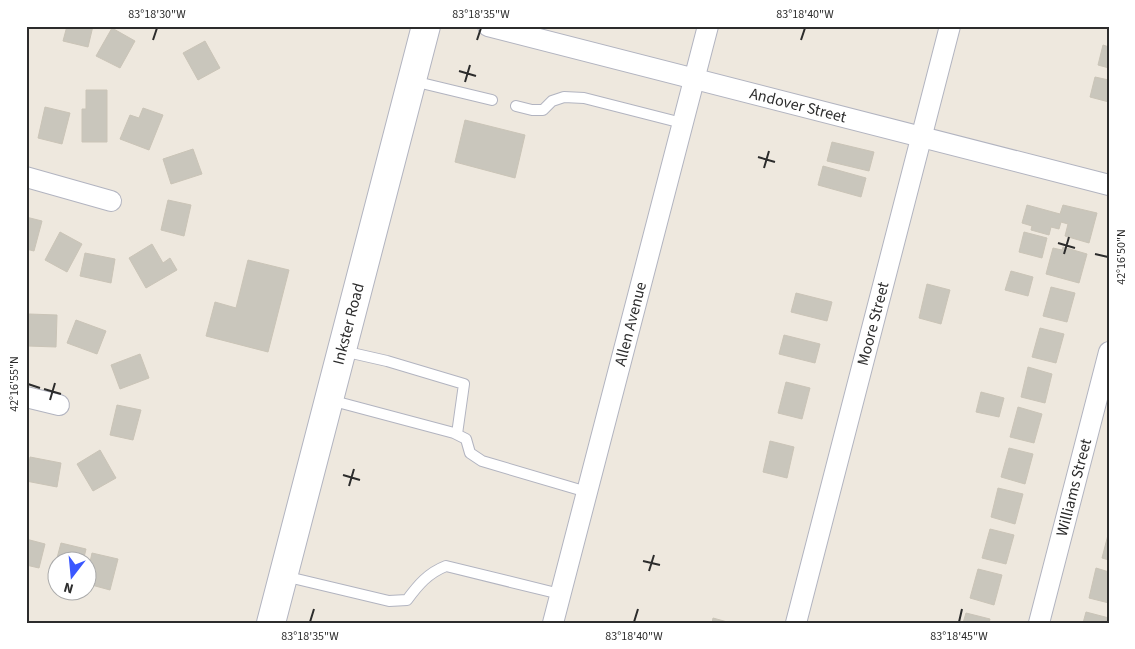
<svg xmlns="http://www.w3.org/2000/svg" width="1135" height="649" viewBox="0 0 1135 649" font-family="'Source Sans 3',sans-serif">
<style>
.building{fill:#c9c6bc;stroke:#cac4b7}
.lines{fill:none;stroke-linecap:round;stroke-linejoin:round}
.lane-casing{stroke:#b2b4c0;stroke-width:12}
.street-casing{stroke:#b2b4c0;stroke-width:22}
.secondary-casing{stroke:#b2b4c0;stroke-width:30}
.lane{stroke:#fff;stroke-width:10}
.street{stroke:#fff;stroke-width:20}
.secondary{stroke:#fff;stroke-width:28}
.ticks{fill:none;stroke:#2c2c2c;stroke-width:2}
.labels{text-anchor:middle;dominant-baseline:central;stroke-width:4.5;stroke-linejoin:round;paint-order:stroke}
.street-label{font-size:16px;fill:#2c2c2c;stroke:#fff}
.neatline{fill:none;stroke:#2c2c2c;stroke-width:2}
.ticks-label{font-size:12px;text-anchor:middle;fill:#2c2c2c}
</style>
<rect width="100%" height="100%" fill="#eee8de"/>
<path class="building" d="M67,26H93L88,47L63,41Z
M112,28L135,41L120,68L96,56Z
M205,41L220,68L198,80L183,53Z
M1103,45L1109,47V68L1098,65Z
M1095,77L1109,80V102L1090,97Z
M86,90H107V142H82V109H86Z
M45,107L70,113L62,144L38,138Z
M143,108L163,115L149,150L120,139L130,115L139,118Z
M465,120L525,135L515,178L455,162Z
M832,142L874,152L869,171L827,161Z
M193,149L202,174L171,184L163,159Z
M823,166L866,178L861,197L818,185Z
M168,200L191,205L184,236L161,230Z
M1027,205L1060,214L1063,205L1097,213L1089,243L1065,236L1068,224L1061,222L1059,229L1051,227L1049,235L1031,230L1032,226L1022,223Z
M26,217L42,221L34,251L26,249Z
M60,232L82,244L67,272L45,260Z
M1024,232L1047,238L1042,258L1019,252Z
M152,244L163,263L170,258L177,270L146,288L129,258Z
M1063,247L1087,254L1079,283L1046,274L1053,248L1062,250Z
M85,253L115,259L111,283L80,276Z
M248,260L289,270L268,352L206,336L215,302L236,308Z
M1011,271L1033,277L1028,296L1005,290Z
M927,284L950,290L941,324L919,318Z
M1051,287L1075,293L1067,322L1043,316Z
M796,293L832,302L827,321L791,312Z
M29,314L57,315L56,347L28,346Z
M76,320L106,331L97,354L67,343Z
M1040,328L1064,334L1056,363L1032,357Z
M784,335L820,344L815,363L779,354Z
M140,354L149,378L120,389L111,365Z
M1028,367L1052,374L1045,403L1021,397Z
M786,382L810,388L802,419L778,413Z
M981,392L1004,398L999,417L976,412Z
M117,405L141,410L133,440L110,435Z
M1018,407L1042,414L1034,443L1010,437Z
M770,441L794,447L787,478L763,472Z
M1009,448L1033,454L1025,484L1001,477Z
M100,450L116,478L93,491L77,464Z
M30,457L61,463L57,487L26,481Z
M998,488L1023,494L1015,524L991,517Z
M990,529L1014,535L1006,564L982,558Z
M1109,531V560L1102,558Z
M26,539L45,544L39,568L26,565Z
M61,543L86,549L83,562H58V574L53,573Z
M92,553L118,559L110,590L88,584V571Z
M1096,568L1109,572V603L1089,598Z
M978,569L1002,575L994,605L970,598Z
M1086,612L1109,618V623H1083Z
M966,613L990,619L989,623H963Z
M713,618L731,623H712Z"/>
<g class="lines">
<g class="lane-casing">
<path id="lane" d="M413,81L492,100
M516,106L532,110H543L552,101L564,97L584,98L682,123
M343,351L387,361L464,384L457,434
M330,400L454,433L466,439L470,453L482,461L587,492
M284,576L389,601L407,600C418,585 428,573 446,566L560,594"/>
</g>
<g class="street-casing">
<g id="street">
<path id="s1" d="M488,26L1109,185"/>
<path d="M26,177L111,201"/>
<path d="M26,397L59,405"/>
<path id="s2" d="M553,623L708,26"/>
<path id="s3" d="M796,623L950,26"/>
<path id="s4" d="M1039,623L1109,352"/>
</g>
</g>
<g class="secondary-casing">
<g id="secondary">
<path id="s5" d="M271,623L426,26"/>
</g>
</g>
<use href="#lane" class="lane"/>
<use href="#street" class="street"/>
<use href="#secondary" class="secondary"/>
</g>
<path class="ticks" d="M153,40L157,28M477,40L481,28M801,40L805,28M459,71L476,76M465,82L470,65M758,157L775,162M764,168L769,151M1058,243L1075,248M1064,254L1069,237M1095,254L1108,257M28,384L40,388M44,389L61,394M50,400L55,383M343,475L360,480M349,486L354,469M643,561L660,565M649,571L654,555M310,622L314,609M634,622L638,609M959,622L962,609"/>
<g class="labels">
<g class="street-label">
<text stroke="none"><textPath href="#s1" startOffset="320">Andover Street</textPath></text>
<text stroke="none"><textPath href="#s5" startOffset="309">Inkster Road</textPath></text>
<text stroke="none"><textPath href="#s2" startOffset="309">Allen Avenue</textPath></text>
<text stroke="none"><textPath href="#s3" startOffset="309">Moore Street</textPath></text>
<text stroke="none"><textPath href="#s4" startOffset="140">Williams Street</textPath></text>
</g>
</g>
<rect width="1135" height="649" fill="none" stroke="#ffffff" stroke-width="55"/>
<g transform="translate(72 576) rotate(196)"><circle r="24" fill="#ffffff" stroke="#ababab"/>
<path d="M0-4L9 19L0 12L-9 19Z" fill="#3a57ff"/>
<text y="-8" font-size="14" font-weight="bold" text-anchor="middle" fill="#2c2c2c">N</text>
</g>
<rect x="28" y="28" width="1080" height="594" class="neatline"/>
<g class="ticks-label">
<text x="157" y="18">83°18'30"W</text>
<text x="481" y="18">83°18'35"W</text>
<text x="805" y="18">83°18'40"W</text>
<text transform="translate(1121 257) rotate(-90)" y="4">42°16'50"N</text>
<text transform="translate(14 384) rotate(-90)" y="4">42°16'55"N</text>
<text x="310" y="640">83°18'35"W</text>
<text x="634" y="640">83°18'40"W</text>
<text x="959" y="640">83°18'45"W</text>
</g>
</svg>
